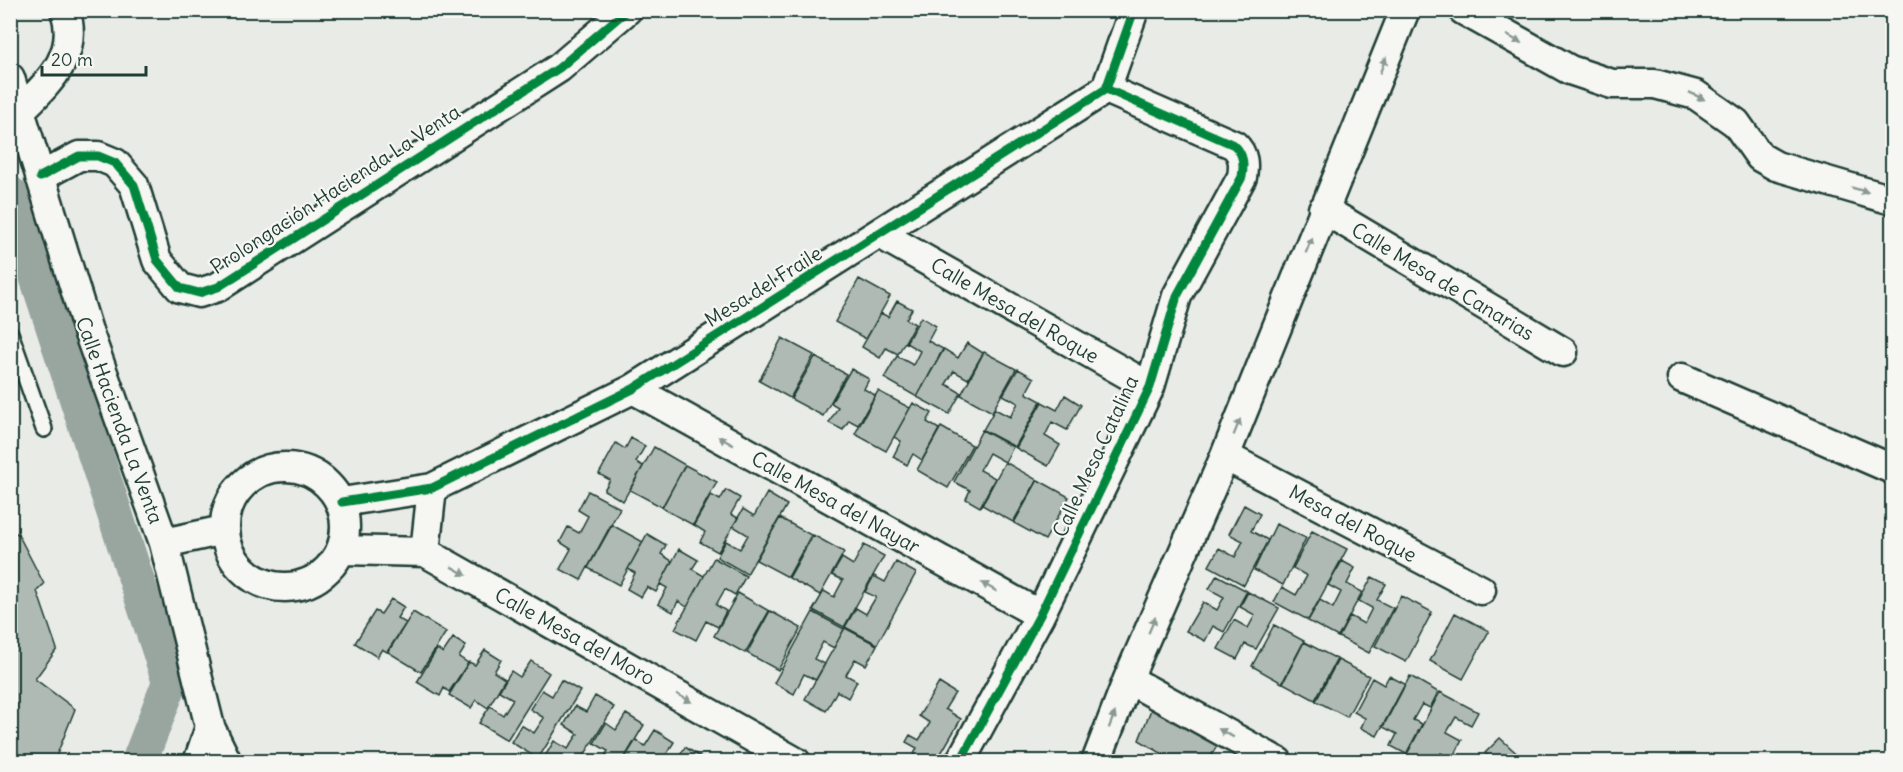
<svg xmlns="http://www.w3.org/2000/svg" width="1903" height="772" viewBox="0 0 1903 772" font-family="Delius,sans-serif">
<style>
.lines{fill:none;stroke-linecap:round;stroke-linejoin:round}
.canal{stroke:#99a6a0;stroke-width:36}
.building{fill:#b0bab5;stroke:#1f3d34;stroke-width:1.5}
.lane-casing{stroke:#1f3d34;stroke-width:20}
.street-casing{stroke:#1f3d34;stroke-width:33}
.lane{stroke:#f6f6f2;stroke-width:15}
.street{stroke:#f6f6f2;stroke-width:28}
.cycleway-casing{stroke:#f6f6f2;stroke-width:13}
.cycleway{stroke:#00873e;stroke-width:9}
.oneway{fill:#8a9a93}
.labels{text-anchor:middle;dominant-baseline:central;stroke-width:4.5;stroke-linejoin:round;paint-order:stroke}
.street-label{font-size:20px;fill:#1f3d34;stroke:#f6f6f2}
</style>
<rect width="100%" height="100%" fill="#e9ebe7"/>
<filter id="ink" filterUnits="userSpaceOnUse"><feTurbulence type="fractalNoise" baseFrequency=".0167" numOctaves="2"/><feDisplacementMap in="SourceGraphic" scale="12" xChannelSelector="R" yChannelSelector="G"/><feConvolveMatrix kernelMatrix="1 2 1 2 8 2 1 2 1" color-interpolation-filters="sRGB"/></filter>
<g filter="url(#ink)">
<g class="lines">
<path class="canal" d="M10,194L170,682L139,762"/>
</g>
<path class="building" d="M859,279L890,296L866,339L835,322Z
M897,301L912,309L906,319L915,324L898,354L886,348L880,358L862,347L881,313L888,317Z
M921,317L936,326L928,341L943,349L917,397L884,378L897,356L913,365L920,351L906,343Z
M782,338L814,355L790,398L759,381Z
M967,343L983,353L968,379L954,371L946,384L961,393L949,414L917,397L944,349L958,358Z
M984,352L1016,369L992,412L961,395Z
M815,357L846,374L823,416L791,399Z
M851,369L869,379L864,389L875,395L858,425L849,420L843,430L829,423L838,407L831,403Z
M1018,369L1034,378L1026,393L1041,401L1015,447L983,430L995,409L1010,417L1018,403L1003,395Z
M878,391L910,408L886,451L855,434Z
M1065,395L1081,405L1067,430L1052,422L1045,436L1060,445L1048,466L1016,448L1042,402L1057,410Z
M913,403L932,413L927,422L939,429L922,460L913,454L907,465L893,457L901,441L894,437Z
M941,427L972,445L948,488L917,470Z
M982,430L1013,447L1005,462L989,453L980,470L995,478L980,507L966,499L970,490L954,482Z
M631,438L645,446L636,462L643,466L623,501L604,490L610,480L599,474L616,443L625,449Z
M654,447L685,465L662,507L630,490Z
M1005,462L1037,480L1013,522L982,505Z
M685,465L717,482L693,525L662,508Z
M1038,480L1069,497L1045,540L1014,523Z
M726,490L740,498L731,514L738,518L718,552L700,542L705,532L694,525L711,495L720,500Z
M588,491L620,508L581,580L560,569L571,549L560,542L568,527L579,533L588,516L578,510Z
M767,493L787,505L747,574L717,557L726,541L740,549L748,535L733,526L743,509L754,516Z
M1244,505L1260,514L1251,531L1268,540L1244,585L1209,566L1219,548L1235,557L1243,541L1229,534Z
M780,518L811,535L788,577L756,560Z
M1276,524L1306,538L1283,585L1254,570Z
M612,525L643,542L619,585L588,568Z
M10,530L18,534L44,584L37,591L57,649L35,679L75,709L54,762H10Z
M1312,531L1347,549L1308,620L1274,602L1282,587L1296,595L1307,576L1293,568Z
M647,534L666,545L661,554L672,561L656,592L647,587L641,597L627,589L635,573L628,569Z
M813,535L844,552L820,595L789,578Z
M864,545L884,556L844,627L813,610L824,591L834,597L843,580L832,575L842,558L853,565Z
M679,549L698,560L692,569L704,576L687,607L678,601L673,612L658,604L667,588L660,584Z
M714,558L746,576L735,595L725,589L716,605L726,611L718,627L706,621L696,640L675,629Z
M1342,561L1355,568L1347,584L1362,592L1338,637L1308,621L1320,600L1333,608L1341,592L1328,585Z
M896,562L916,573L877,644L845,627L856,608L866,614L876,597L865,592L874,576L885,582Z
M1217,575L1247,591L1224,632L1213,626L1205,641L1186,631L1203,602L1217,610L1224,597L1209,589Z
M1372,577L1386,584L1377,600L1393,608L1369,653L1339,637L1350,616L1364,624L1372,608L1359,601Z
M1248,592L1279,608L1256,649L1245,644L1237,659L1218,649L1234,620L1248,628L1255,615L1240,607Z
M738,593L769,611L745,653L714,636Z
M1401,596L1432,612L1406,662L1375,646Z
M391,599L404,607L397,618L406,623L387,652L382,649L377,657L355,643L375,611L381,614Z
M770,611L801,628L778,670L747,653Z
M413,612L446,632L421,672L388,652Z
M813,612L844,629L834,648L823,642L814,659L825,664L816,680L804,674L794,694L774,683Z
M1455,613L1489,631L1463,679L1430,661Z
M1274,625L1304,641L1282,683L1252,666Z
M845,628L877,645L866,665L855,659L846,675L857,681L848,698L837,691L826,711L805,699Z
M453,638L466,646L459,657L468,663L449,692L444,688L440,696L417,682L437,649L443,653Z
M1304,642L1337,659L1315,700L1283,683Z
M485,650L501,660L494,672L505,679L488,708L476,700L471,708L449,695L469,662L475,665Z
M1338,660L1369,676L1347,717L1316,701Z
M531,661L549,673L507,740L479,723L490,706L503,715L513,699L499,691L511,671L520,677Z
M1389,676L1405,684L1377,736L1361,728L1365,718L1354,712L1372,678L1384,685Z
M1410,676L1438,692L1430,708L1422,704L1413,720L1422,724L1406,754L1391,746L1397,734L1383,727Z
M561,680L580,691L538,759L511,742L521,725L534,733L544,718L530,709L542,690L552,696Z
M939,683L955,693L945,709L961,719L936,762H921L913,756L917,748L906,742L910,735L919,740L930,723L919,716Z
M1440,692L1478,712L1471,725L1456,717L1447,732L1462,740L1453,759L1441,753L1436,762H1403Z
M595,696L614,707L580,762H551L544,758L554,741L568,749L578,734L564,725L575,706L586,712Z
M1152,707L1219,743L1207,762H1176L1139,740Z
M626,714L644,725L622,762H601L608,751L594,743L606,723L616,730Z
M655,730L674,742L662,762L624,759L636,740L645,746Z
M1500,738L1525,761L1524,762H1494L1485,753Z
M685,747L704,759L702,762H676Z"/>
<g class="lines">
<g class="lane-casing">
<path id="lane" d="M10,333L44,429"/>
</g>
<g class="street-casing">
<path id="street" d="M1463,10L1570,70L1612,84H1655L1696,95L1736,123L1760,157L1776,166L1892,200
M10,78L88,331L164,543L210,727L227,762
M20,111C49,82 80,55 65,10
M40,177L79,156H98L115,163L134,185L157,260L180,288L199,293L218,287L559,68L627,10
M1323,209L1563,352
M880,234L1150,387
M1682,378L1892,469
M633,389L1040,615
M1225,456L1481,590
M225 527a60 60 0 1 1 120 0a60 60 0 1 1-120 0Z
M342,502L432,488L633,389L1106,89L1134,10
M164,543L224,530
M343,550L425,552L796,762
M425,552L432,488
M1128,679L1278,762
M198,762L210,727
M960,762L1040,615L1150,387L1177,296L1242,177C1244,165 1244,154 1234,145L1106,89
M1096,762L1128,679L1225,456L1405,10"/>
</g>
<use href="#lane" class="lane"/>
<use href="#street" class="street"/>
<g class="cycleway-casing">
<path id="cycleway" d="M40,177L79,156H98L115,163L134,185L157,260L180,288L199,293L218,287L559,68L627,10
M342,502L432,488L633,389L1106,89L1134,10
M960,762L1040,615L1150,387L1177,296L1242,177C1244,165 1244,154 1234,145L1106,89"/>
</g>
<use href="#cycleway" class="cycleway"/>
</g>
<defs><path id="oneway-solid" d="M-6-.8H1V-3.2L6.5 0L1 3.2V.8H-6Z" transform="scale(1.5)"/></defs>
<g class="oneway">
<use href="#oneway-solid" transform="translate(1514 39) rotate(29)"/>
<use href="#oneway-solid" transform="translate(1383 65) rotate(-68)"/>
<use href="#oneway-solid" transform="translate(1697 96) rotate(26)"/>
<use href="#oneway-solid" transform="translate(1860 190) rotate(16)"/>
<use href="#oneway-solid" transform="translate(1309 245) rotate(-68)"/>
<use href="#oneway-solid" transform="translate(1237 427) rotate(-68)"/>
<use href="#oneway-solid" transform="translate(726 441) rotate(-151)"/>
<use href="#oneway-solid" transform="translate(459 571) rotate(29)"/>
<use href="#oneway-solid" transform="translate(989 587) rotate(-151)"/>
<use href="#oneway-solid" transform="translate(1152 625) rotate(-67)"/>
<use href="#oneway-solid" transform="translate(684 698) rotate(29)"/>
<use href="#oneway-solid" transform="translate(1112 720) rotate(-69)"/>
<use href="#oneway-solid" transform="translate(1226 733) rotate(-151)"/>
</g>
</g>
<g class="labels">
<g class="street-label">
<text transform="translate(335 189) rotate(-33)">Prolongación Hacienda La Venta</text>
<text transform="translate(1443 281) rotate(31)">Calle Mesa de Canarias</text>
<text transform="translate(763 286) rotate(-32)">Mesa del Fraile</text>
<text transform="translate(1015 310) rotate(30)">Calle Mesa del Roque</text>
<text transform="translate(120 420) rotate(70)">Calle Hacienda La Venta</text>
<text transform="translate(1095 456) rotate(-65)">Calle Mesa Catalina</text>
<text transform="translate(836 502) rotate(29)">Calle Mesa del Nayar</text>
<text transform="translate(1353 523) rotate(28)">Mesa del Roque</text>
<text transform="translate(575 636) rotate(29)">Calle Mesa del Moro</text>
</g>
</g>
<rect width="1903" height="772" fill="none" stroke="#f6f6f2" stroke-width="36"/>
<rect x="18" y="18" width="1867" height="736" fill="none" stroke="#1f3d34" stroke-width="2" filter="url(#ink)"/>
<path d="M42 66v9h104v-9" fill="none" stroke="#1f3d34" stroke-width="3"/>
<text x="51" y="66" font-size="18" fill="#1f3d34" stroke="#f6f6f2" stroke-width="4.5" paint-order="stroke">20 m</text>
</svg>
